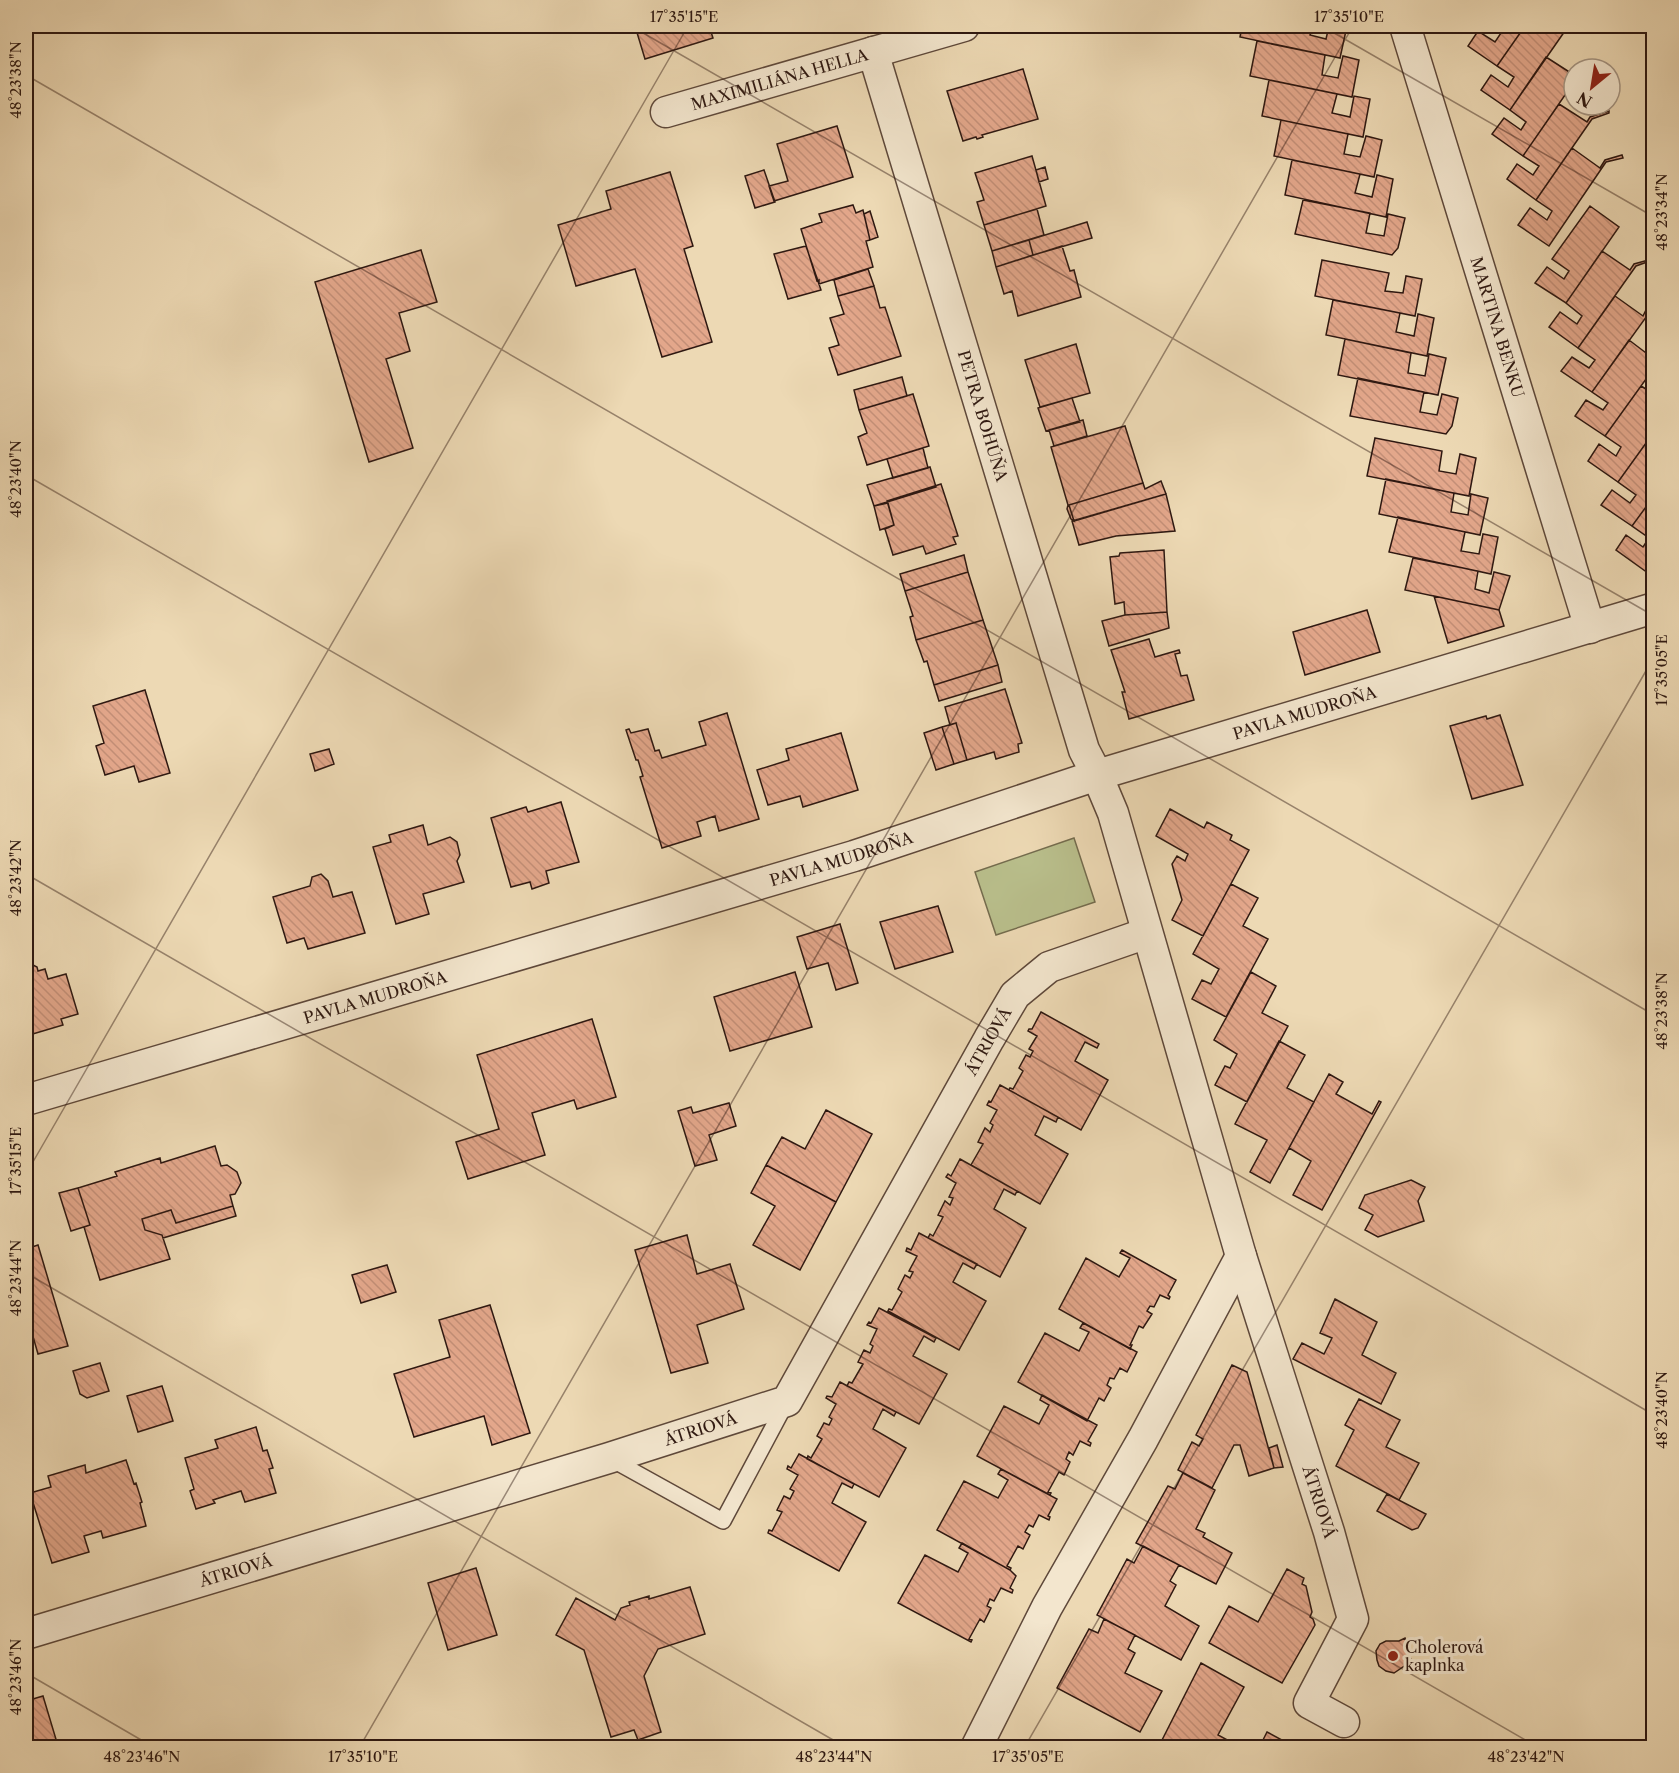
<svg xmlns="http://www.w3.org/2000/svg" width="1679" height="1773" viewBox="0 0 1679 1773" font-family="'Libre Caslon Text',serif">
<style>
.green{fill:#b9bf8c;stroke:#746c4e;stroke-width:1.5}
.building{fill:url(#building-back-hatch);stroke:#2e1811;stroke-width:1.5}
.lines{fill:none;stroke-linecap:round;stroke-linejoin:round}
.lane-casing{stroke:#5e483a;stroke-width:18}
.street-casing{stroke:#5e483a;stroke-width:33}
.lane{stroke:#f3e6ce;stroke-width:15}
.street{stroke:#f3e6ce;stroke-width:30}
.ticks{fill:none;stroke:#2e1811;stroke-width:1.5;stroke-opacity:0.45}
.poi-dot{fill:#8f2418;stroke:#f3e6ce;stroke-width:2}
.labels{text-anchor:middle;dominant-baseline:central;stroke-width:6;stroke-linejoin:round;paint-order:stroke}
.street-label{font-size:16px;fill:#2e1811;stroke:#f3e6ce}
.poi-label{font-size:16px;fill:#2e1811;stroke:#f3e6ce;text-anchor:start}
.neatline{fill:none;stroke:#2e1811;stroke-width:2}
.ticks-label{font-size:15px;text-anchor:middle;fill:#2e1811}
</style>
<defs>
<pattern id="building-back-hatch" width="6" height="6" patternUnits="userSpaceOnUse" patternTransform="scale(1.5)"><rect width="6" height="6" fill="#e3a78b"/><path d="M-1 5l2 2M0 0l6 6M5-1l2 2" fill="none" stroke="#c38f77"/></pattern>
</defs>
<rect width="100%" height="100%" fill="#edd9b4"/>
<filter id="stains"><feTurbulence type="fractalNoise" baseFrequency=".00333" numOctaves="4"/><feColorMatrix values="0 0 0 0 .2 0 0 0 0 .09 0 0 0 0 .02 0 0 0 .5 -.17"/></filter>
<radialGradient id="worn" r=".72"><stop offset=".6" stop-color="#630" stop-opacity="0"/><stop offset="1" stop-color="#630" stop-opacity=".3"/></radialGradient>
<path class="green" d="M1074,838L1095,902L996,935L975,872Z"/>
<path class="building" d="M635,26H709L713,38L645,59Z
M1242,26H1312L1310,35L1326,39L1329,26H1347L1340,58L1240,37Z
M1489,26H1525L1497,66L1468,46L1478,31L1495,42L1501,33Z
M1525,26H1552L1561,31L1565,26H1573L1567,28L1510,110L1481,90L1491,75L1508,87L1514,77L1497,66Z
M1257,41L1325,55L1322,75L1338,78L1343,56L1359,60L1352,97L1250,76Z
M1546,57L1574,75V82L1523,156L1492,134L1504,118L1521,130L1526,122L1510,110Z
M1023,69L1038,119L982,135L983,137L977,139L976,137L963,141L947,91Z
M1269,80L1337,94L1332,113L1350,117L1354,96L1370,99L1363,137L1262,116Z
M1559,104L1587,122L1590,117L1609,111V113L1592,119L1536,200L1507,179L1517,164L1533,175L1539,166L1523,156Z
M1281,120L1348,134L1344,154L1360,157L1366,136L1382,140L1374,177L1274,156Z
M837,126L853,177L774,201L769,186L788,181L777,144Z
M1572,148L1600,168L1605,160L1622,155L1623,158L1606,162L1549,246L1518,225L1530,208L1547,220L1552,211L1536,200Z
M1032,156L1046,206L984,225L977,202L984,200L975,173Z
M1292,160L1360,174L1355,193L1372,197L1377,175L1393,179L1386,217L1285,195Z
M1045,167L1048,179L1039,182L1036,170Z
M764,170L775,202L755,208L745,176Z
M670,172L693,246L684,249L712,342L662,357L635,269L576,286L558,225L611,209L606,191Z
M1303,200L1370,213L1366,233L1384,236L1388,214L1405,218L1398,248L1392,255L1295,234Z
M853,205L856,213L863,210L870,240L866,241L873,267L819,284V280L817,281L801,229L822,222L819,214Z
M1590,206L1619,227L1566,303L1535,283L1547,267L1564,279L1569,271L1552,259Z
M1037,209L1044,235L992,251L984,225Z
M870,211L878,237L870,240L864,214Z
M1087,222L1092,238L1033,255L1029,240Z
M1029,240L1033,255L996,267L992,251Z
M806,246L821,290L788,299L774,254Z
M1062,246L1070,271L1074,270L1081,297L1018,316L1012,291L1004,294L996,267Z
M421,250L437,302L399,313L410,351L386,359L413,448L369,462L315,282Z
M1602,251L1630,270L1634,264L1652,259L1653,260L1636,266L1578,348L1549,327L1560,312L1577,324L1582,316L1566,303Z
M1322,260L1389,273L1385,291L1403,293L1406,276L1422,279L1415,316L1315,296Z
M868,269L874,286L838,296L834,280Z
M874,286L880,308L885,307L901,356L838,375L829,348L839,345L830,318L844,314L838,296Z
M1615,296L1643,316L1646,310L1654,308V311L1649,313L1592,392L1561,371L1572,357L1589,368L1595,360L1578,348Z
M1333,300L1400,313L1396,332L1414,336L1418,314L1434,318L1427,356L1326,335Z
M1345,339L1411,353L1408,373L1425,376L1429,354L1446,358L1438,395L1338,375Z
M1629,340L1654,359V368L1605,436L1575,416L1586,400L1603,410L1608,403L1592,392Z
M1076,344L1090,393L1040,407L1025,360Z
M902,377L907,396L859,410L854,390Z
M1358,378L1424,392L1420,412L1437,415L1442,394L1458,398L1452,426L1446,434L1350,416Z
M1641,386L1654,394V432L1618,482L1588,461L1599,444L1616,456L1621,447L1605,436Z
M913,394L929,446L867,465L858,437L867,433L859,410Z
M1072,398L1080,422L1046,431L1038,408Z
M1083,420L1087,436L1054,446L1049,430Z
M1125,426L1143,483L1069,505L1074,521L1071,519L1067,509L1068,505L1051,447Z
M1654,432V496L1632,526L1601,505L1612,490L1630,503L1636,495L1618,482Z
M1375,438L1442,451L1439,471L1456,474L1460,454L1476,458L1469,496L1367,476Z
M923,448L928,468L893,478L887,459Z
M930,467L936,487L874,506L867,485Z
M1386,479L1454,493L1451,512L1468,515L1471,494L1488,498L1480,535L1379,514Z
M1161,481L1166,494L1074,521L1069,505L1143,483L1145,489Z
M941,484L958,536L953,537L956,544L926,554L923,546L893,555L885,529L894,525L887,501Z
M1166,494L1175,531L1116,536L1079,545L1072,521Z
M1654,496V565L1648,573L1616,550L1626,535L1643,547L1649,538L1632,526Z
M888,503L894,525L880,530L874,506Z
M1398,517L1465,532L1461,551L1479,554L1483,534L1498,537L1491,574L1389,552Z
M1164,550L1167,612L1125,615L1124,602L1115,604L1110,557L1119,556L1120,553Z
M964,555L968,572L905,591L900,574Z
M1413,558L1478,571L1475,589L1489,593L1494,572L1510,576L1499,610L1405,590Z
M968,572L983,620L916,640L910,617L913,616L905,591Z
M1434,596L1499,610L1504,626L1448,643Z
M1367,610L1380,652L1305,675L1293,632Z
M1167,612L1169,628L1109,646L1102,621L1125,615Z
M983,620L998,665L934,685L927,661L924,662L916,640Z
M1149,639L1155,657L1179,650L1180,653L1175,654L1181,676L1187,675L1194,700L1129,719L1122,692H1125L1111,650Z
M998,665L1002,682L939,701L934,685Z
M1005,689L1022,743L1018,744L1019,752L996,759L994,752L967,760L956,723L950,725L945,707Z
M145,690L170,773L139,782L134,766L105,775L96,746L104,743L93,706Z
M727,713L759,819L719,831L715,816L697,822L701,836L662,848L640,777L643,776L638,760H636L626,730L629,729L631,733L648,729L655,751L659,750L662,758L706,745L699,722Z
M1500,715L1523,785L1472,799L1450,726L1486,716L1487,719Z
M956,723L967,760L954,764L942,727Z
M942,727L954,764L936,770L924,733Z
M841,733L858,790L803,807L800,796L768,805L757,770L789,760L786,749Z
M329,749L334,764L315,771L310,754Z
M561,802L579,862L546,871L549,883L532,889L530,882L511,887L491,818L526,807L528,812Z
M1170,809L1204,828L1207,822L1232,835L1230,840L1249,850L1203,936L1172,920L1182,900L1172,864L1177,856L1185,861L1188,854L1156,836Z
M423,825L428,845L450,837L457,842L460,855L457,861L464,882L423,894L429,914L396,924L373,847L391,842L389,835Z
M321,874L328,881L333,897L352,892L365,933L308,949L304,938L287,943L273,897L310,886L312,877Z
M1231,884L1258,898L1243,926L1268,939L1226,1017L1192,999L1202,980L1211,984L1219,969L1193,954Z
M938,906L953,952L895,969L880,922Z
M840,924L858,983L836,990L828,963L807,969L797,937Z
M29,963L37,967L38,971L45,969L48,979L66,974L78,1014L61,1019L63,1025L26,1036V964Z
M795,972L812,1027L730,1051L714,997Z
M1251,972L1276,986L1262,1013L1288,1026L1247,1102L1215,1085L1225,1066L1230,1068L1237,1054L1214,1040Z
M1041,1012L1099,1044L1097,1048L1085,1042L1075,1061L1108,1080L1081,1130L1009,1090L1010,1088L1013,1089L1023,1071L1019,1068L1026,1055L1030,1057L1033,1051L1029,1049L1037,1036L1028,1031L1029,1029H1032Z
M592,1019L616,1097L577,1109L574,1100L532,1113L545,1155L468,1179L456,1142L499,1129L477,1055Z
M1279,1041L1305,1055L1287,1088L1314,1102L1270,1183L1250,1172L1267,1140L1235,1124Z
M1329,1074L1343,1082L1336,1094L1372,1114L1379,1101L1381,1102L1322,1210L1293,1195L1311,1161L1289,1148Z
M1000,1085L1058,1117L1056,1122L1044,1116L1035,1135L1068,1154L1040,1204L971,1165L983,1144L978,1142L985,1128L990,1132L993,1125L990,1123L997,1110L987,1105L989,1101L991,1102Z
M729,1103L736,1126L709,1135L717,1160L695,1166L678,1111L691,1107L693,1113Z
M826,1110L872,1134L836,1202L766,1165L782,1137L805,1149Z
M215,1146L221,1166L227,1165L237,1172L241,1183L235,1194L230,1195L233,1206L176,1223L171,1210L142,1219L145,1230L162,1235L170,1259L100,1280L84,1227L90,1225L78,1188L117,1176L115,1172L160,1158L161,1163Z
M960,1159L1017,1191L1015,1195L1004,1189L994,1209L1026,1228L1000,1277L928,1238L930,1234L933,1236L943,1217L938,1215L945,1201L950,1205L953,1198L949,1197L956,1183L946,1177L948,1174L951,1176Z
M766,1165L836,1202L800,1270L753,1245L775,1206L751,1193Z
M1411,1180L1425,1187L1418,1201L1424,1221L1378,1237L1365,1230L1373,1215L1359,1208L1365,1195Z
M78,1188L90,1225L71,1231L59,1193Z
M233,1206L236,1216L163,1238L162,1235L145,1230L142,1219L171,1210L176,1223Z
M919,1233L977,1264L974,1269L963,1263L953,1282L986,1301L959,1350L888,1311L889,1309L892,1310L902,1292L898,1289L905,1275L910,1278L913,1272L909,1271L917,1256L906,1251L907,1248L911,1250Z
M687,1235L697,1274L730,1264L744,1309L697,1325L708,1363L671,1373L635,1250Z
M38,1245L68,1346L38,1354L28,1319H26V1249Z
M1122,1250L1176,1280L1168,1295L1170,1297L1169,1299L1160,1295L1154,1307L1150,1306L1147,1311L1152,1314L1143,1328L1139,1326L1130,1345H1132L1130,1349L1059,1309L1086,1258L1119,1277L1130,1258L1120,1253Z
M387,1265L396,1292L361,1303L352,1275Z
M1335,1299L1377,1322L1362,1355L1396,1373L1381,1404L1293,1359L1302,1343L1324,1354L1332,1338L1320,1333Z
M490,1305L530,1433L492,1445L484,1416L414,1437L394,1374L450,1357L439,1320Z
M879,1308L936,1338L934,1342L924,1336L913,1356L947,1374L919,1424L847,1386L849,1382L852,1383L863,1364L858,1362L864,1350L870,1353L873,1346L870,1344L877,1329L867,1325L869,1322L871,1323Z
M1083,1323L1137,1352L1127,1372L1120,1368L1114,1379L1110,1378L1107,1385L1111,1388L1104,1401L1099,1398L1087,1421L1018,1382L1045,1333L1079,1351L1089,1332L1080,1328Z
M100,1363L109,1391L87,1398L80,1394L73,1371Z
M1232,1365L1247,1372L1274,1468L1249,1476L1240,1445H1234L1212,1488L1178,1470L1192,1442L1199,1446L1203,1439L1196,1435Z
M840,1382L896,1412L894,1416L883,1409L873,1429L906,1448L879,1497L807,1459L808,1456L811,1458L822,1439L817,1436L824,1423L829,1425L832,1419L829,1417L836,1404L826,1398L827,1396L832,1397Z
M162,1386L173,1421L138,1432L127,1396Z
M1042,1395L1097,1425L1088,1441L1091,1443L1090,1446L1080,1441L1073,1455L1069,1452L1066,1459L1070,1462L1064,1475L1059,1472L1048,1492L1051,1493L1050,1495L977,1456L1004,1406L1039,1424L1049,1405L1040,1400Z
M1359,1399L1400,1420L1386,1447L1419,1463L1399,1500L1336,1466L1354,1430L1345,1425Z
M256,1427L263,1451L267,1450L273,1468L269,1469L276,1493L245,1502L241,1491L213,1500L215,1503L196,1509L190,1491L194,1489L185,1458L218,1448L215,1440Z
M1277,1445L1283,1467L1274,1468L1269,1448Z
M799,1454L854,1484L852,1488L842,1483L832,1503L866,1522L839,1571L768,1533L769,1530L772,1531L782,1512L777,1510L784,1496L790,1499L794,1491L790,1489L798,1475L787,1469L788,1466L791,1468Z
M126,1460L134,1484L136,1483L142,1502L140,1503L146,1526L103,1538L101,1531L84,1536L89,1552L52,1563L30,1493L51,1487L48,1476L85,1465L86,1473Z
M1001,1469L1057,1499L1048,1516L1050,1517L1049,1520L1039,1515L1033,1527L1029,1525L1025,1532L1030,1535L1023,1549L1018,1546L1007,1566L1011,1568L1010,1570L937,1530L964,1481L998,1498L1008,1480L998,1474Z
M1183,1473L1215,1490L1196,1529L1205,1533L1203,1537L1232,1553L1216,1584L1136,1543L1168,1486L1175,1489Z
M1387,1494L1426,1514L1418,1528L1412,1530L1377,1511Z
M962,1543L1010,1570L1016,1576L1010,1588L1013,1590L1012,1593L1001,1588L994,1601L990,1599L987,1606L991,1608L984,1622L980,1619L969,1639L972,1640L971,1642L898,1603L925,1555L958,1572L968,1553L959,1548Z
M1143,1546L1179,1565L1170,1581L1176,1585L1165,1606L1199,1626L1181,1660L1097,1615L1127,1559L1134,1563Z
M476,1568L497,1635L448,1650L428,1583Z
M1287,1569L1304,1578L1302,1584L1306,1586L1312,1612L1310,1617L1313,1619L1315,1625L1282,1683L1209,1643L1229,1606L1258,1622Z
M690,1587L705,1634L658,1649L644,1676L661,1732L638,1740L634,1730L611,1737L584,1650L556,1635L576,1598L615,1620L621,1608L630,1605L629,1602L649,1596V1599Z
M1104,1619L1135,1635L1128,1649L1135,1653L1125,1673L1162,1691L1140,1732L1057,1688L1089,1629L1098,1633Z
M1405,1638L1412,1664L1406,1665L1394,1673L1386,1671L1379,1666L1377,1660L1376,1651L1380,1644L1386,1641H1399Z
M1201,1663L1244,1687L1218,1735L1242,1748H1158Z
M43,1696L58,1746L51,1748H26V1701Z
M1267,1732L1282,1740L1278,1748H1259Z"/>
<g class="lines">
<g class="lane-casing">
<path id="lane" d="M611,1459L723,1521L786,1403"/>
</g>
<g class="street-casing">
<g id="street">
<path id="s1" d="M1405,26L1590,628"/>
<path id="s2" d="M873,52L1084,750L1097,775L1113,813L1241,1256L1329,1532L1353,1619L1309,1703L1344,1722"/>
<path id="s3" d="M666,112L964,26"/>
<path id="s4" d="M26,1100L854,856L1097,775L1654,608"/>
<path id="s5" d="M26,1634L609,1458L787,1401L989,1039L1015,995L1049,967L1147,933"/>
<path d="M976,1748L1047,1607L1143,1439L1241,1256"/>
</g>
</g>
<use href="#lane" class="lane"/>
<use href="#street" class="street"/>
</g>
<path class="ticks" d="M631,26L1654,616M1322,26L1654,217M26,75L1654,1015M26,475L1654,1415M26,874L1539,1748M26,1174L688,26M26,1273L847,1748M26,1673L155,1748M359,1748L1353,26M1024,1748L1654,657"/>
<circle class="poi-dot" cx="1393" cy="1656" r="6"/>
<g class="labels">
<g class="street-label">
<text stroke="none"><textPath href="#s3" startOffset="118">MAXIMILIÁNA HELLA</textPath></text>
<text stroke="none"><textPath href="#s1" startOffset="315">MARTINA BENKU</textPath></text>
<text stroke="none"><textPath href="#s2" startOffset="380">PETRA BOHÚŇA</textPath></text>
<text stroke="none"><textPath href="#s4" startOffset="1336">PAVLA MUDROŇA</textPath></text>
<text stroke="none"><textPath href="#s4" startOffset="850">PAVLA MUDROŇA</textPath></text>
<text stroke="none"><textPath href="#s4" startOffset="364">PAVLA MUDROŇA</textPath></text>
<text stroke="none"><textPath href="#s5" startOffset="1208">ÁTRIOVÁ</textPath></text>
<text stroke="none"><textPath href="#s5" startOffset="705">ÁTRIOVÁ</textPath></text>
<text stroke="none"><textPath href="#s2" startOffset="1518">ÁTRIOVÁ</textPath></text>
<text stroke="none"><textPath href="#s5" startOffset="219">ÁTRIOVÁ</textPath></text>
</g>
<g class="poi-label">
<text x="1405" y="1647">Cholerová<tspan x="1405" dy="18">kaplnka</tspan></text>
</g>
</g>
<rect width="1679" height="1773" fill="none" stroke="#edd9b4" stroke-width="66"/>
<g transform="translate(1592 87) rotate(210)"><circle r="28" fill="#f3e6ce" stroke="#a49482" stroke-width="1.5"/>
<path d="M0-4.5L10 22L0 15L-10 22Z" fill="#8f2418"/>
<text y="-9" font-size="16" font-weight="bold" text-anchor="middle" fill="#2e1811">N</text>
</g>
<rect x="33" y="33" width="1613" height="1707" class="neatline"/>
<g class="ticks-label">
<text x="684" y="22">17°35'15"E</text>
<text x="1349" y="22">17°35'10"E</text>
<text transform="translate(16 80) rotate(-90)" y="5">48°23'38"N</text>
<text transform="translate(1662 212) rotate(-90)" y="5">48°23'34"N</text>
<text transform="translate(16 479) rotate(-90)" y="5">48°23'40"N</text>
<text transform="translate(1662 670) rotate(-90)" y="5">17°35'05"E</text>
<text transform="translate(16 878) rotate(-90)" y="5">48°23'42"N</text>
<text transform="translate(1662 1011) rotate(-90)" y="5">48°23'38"N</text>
<text transform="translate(16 1161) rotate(-90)" y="5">17°35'15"E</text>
<text transform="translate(16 1278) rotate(-90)" y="5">48°23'44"N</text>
<text transform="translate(1662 1410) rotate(-90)" y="5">48°23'40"N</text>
<text transform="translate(16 1677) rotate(-90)" y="5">48°23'46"N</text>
<text x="142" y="1762">48°23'46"N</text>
<text x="363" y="1762">17°35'10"E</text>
<text x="834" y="1762">48°23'44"N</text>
<text x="1028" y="1762">17°35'05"E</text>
<text x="1526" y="1762">48°23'42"N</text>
</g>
<rect width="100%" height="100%" filter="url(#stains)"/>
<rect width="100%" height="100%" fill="url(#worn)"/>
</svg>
